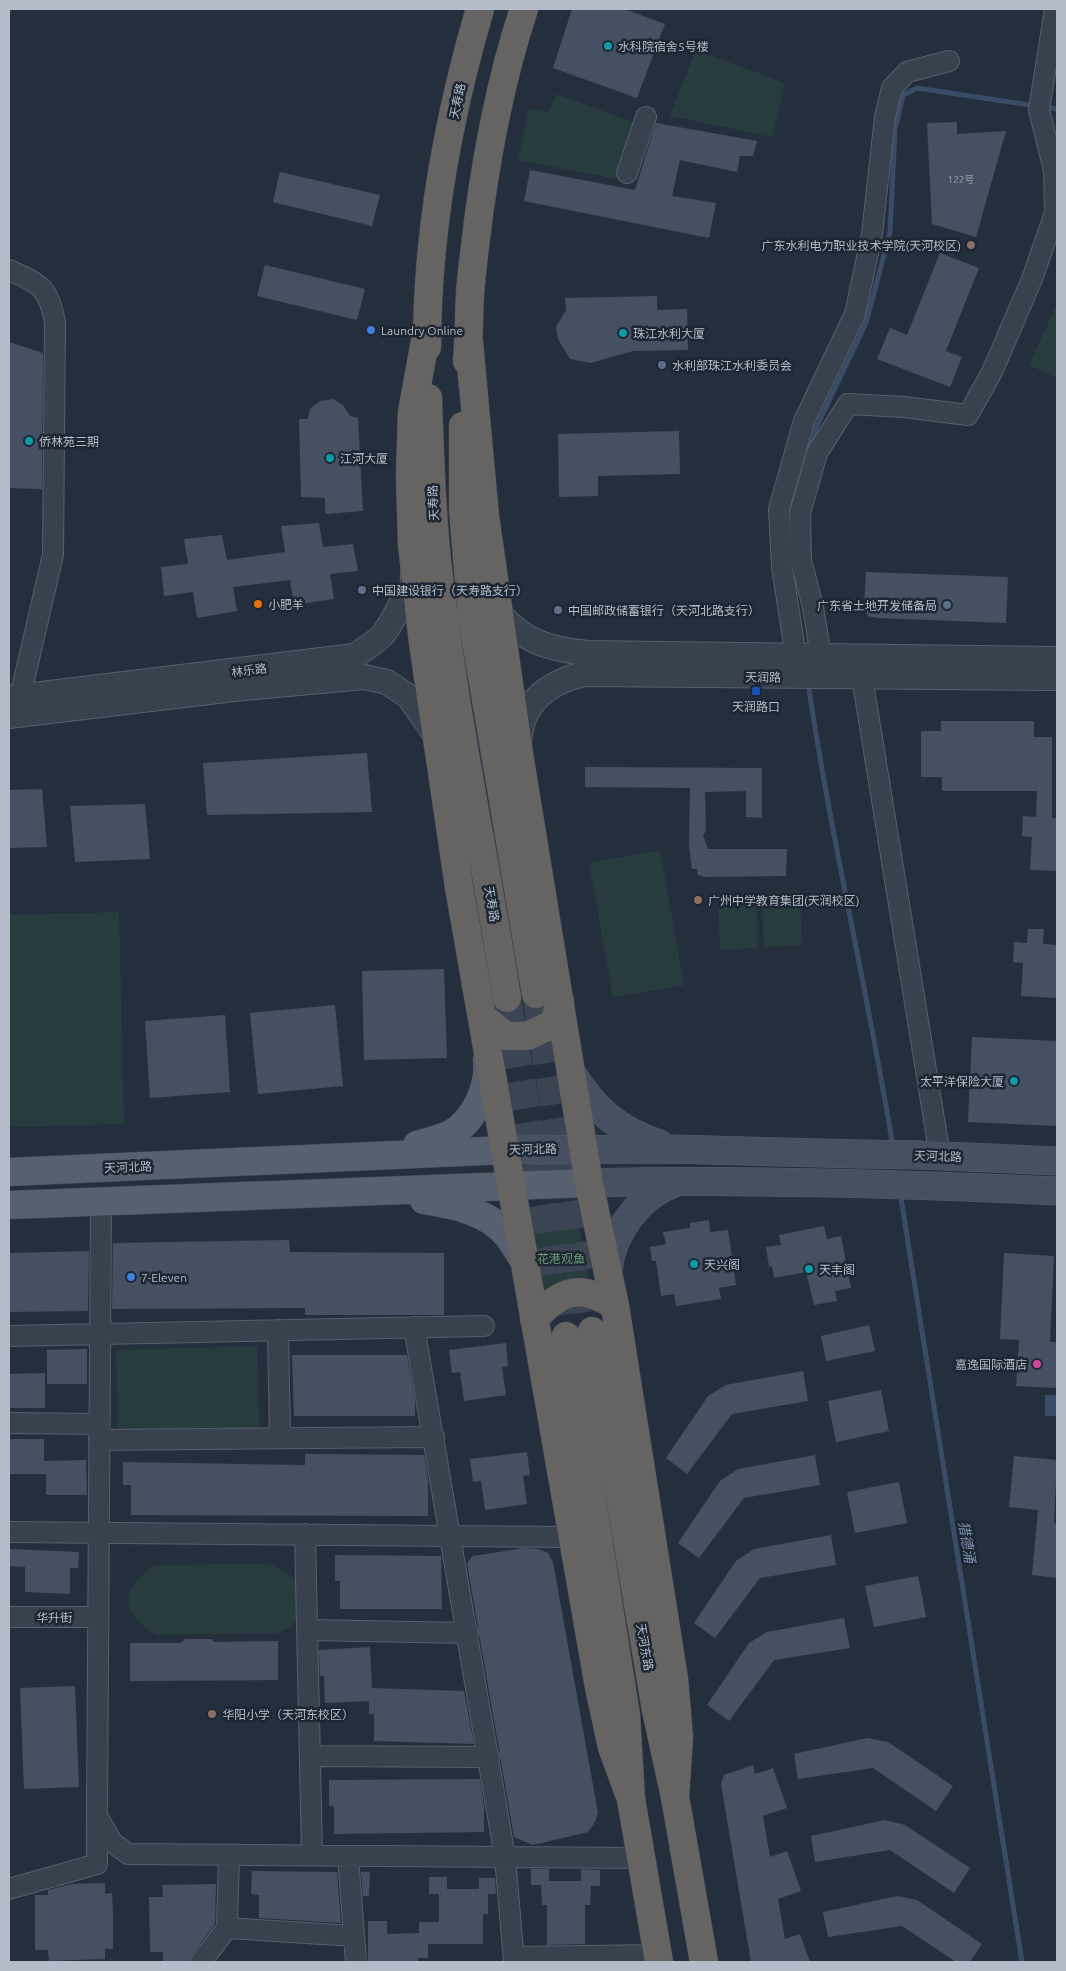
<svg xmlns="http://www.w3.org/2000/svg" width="1066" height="1971" viewBox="0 0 1066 1971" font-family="Ubuntu,'Noto Sans SC',sans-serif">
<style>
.green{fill:#263c3f}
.water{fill:#394c67}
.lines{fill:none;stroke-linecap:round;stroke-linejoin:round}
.stream{stroke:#394c67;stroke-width:5}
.building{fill:#455162}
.trunk-tunnel{stroke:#3a4453;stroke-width:28;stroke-dasharray:28 14;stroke-linecap:butt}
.minor-casing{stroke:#565f6c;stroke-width:22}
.tertiary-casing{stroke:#565f6c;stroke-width:26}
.secondary-casing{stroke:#565f6c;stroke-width:29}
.primary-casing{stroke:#414a57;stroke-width:29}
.trunk-casing{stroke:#434c59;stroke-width:29}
.minor{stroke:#38414e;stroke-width:20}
.tertiary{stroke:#38414e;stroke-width:24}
.secondary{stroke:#465061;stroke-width:28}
.primary{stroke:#56606e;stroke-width:28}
.trunk{stroke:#656462;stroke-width:28}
.secondary-bridge-casing{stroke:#565f6c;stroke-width:29;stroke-linecap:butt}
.secondary-bridge{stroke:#465061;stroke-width:28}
.culture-dot{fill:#0f9aa8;stroke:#1d2633;stroke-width:2}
.education-dot{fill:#8d6e63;stroke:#1d2633;stroke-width:2}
.shop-dot{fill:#3f7fe0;stroke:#1d2633;stroke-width:2}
.service-dot{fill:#5c6f8a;stroke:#1d2633;stroke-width:2}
.food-dot{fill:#e8710a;stroke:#1d2633;stroke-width:2}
.transit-dot{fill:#1a4fb4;stroke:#1d2633;stroke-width:2}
.hotel-dot{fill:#d1479c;stroke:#1d2633;stroke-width:2}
.labels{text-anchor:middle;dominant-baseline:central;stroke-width:5;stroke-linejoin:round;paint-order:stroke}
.number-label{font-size:10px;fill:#98a1af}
.poi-label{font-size:12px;fill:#b4bcc9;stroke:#1d2633;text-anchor:start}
.street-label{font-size:12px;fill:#b4bcc9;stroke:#1d2633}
.park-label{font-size:12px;fill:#6b9a76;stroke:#1d2633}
.water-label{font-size:14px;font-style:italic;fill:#7c92b1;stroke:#1d2633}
</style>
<rect width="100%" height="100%" fill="#242f3e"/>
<path class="green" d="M696,50L785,83L772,137L670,116Z
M556,94L636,123L617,179L518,160L529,108L549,113Z
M1057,304V378L1029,365Z
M660,850L684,985L613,997L589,863Z
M800,891L802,945L764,947L762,893Z
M756,894L758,948L720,950L718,895Z
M119,912L124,1124L9,1127V915Z
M567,1206L576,1212L589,1280H568L542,1292L532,1216L539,1211Z
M257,1346L260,1436L118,1440L116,1350Z
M267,1564C278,1567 295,1575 298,1587C301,1596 298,1611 297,1620L289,1628L277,1633L156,1635C119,1612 120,1590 154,1565Z"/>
<path class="water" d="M1045,1395H1057V1416H1045Z"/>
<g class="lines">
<path class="stream" d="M1044,107L1057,109
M811,447L817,426L866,323L890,232L895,130L903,95L917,88L1036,106
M790,531V512L793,502
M808,683C831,839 868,992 893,1147
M900,1192L1022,1962"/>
</g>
<path class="building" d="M572,9H624L665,24L637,98L553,68Z
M957,122V134L1006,131L976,237L932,224L927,123Z
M656,123L757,141L753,156H740L737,172L680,160L672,196L716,203L709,238L524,201L530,170L635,190Z
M280,172L380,195L372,226L273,202Z
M940,253L979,268L946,351L962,357L950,387L877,359L890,328L907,335Z
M265,265L365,289L357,320L257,296Z
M657,296V310L687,309L688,350L633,351L591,363L570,359L558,339L556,327L566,310L565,298Z
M9,342L43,353L42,489L9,488Z
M333,399L343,405L350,416L358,418L363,511L325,514V498L301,497L299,419H308L310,409L320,401Z
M679,431L680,474L598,476V496L559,497L558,434Z
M319,523L323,547L353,544L358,571L330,574L334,599L294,605L290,580L233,587L237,611L197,618L193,592L164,596L161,567L188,564L184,539L222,535L227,560L285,552L281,526Z
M866,572L1008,577L1006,623L877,618L868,616L864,607Z
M941,721H1034V737H1052V818H1057V871L1030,870L1032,837L1022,836L1023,816L1036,817L1037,791H942V777H921V731H941Z
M367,753L372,812L207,815L203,763Z
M585,767L762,768V818L746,817V791L705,792L706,830L703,835L708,849H787L786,876L705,877L698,875L697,869H692L689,846L690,788L585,787Z
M42,789L47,847L9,848V790Z
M145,804L150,859L75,862L70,806Z
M1028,929H1044L1043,944L1057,945V998L1021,996L1023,963L1013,962L1014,942L1027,943Z
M444,969L447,1058L364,1060L362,971Z
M335,1005L343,1086L258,1094L250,1013Z
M225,1015L230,1092L150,1098L145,1021Z
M972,1037L1057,1041V1126L968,1122Z
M709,1220L710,1232L728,1230L736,1285L719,1288L721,1299L676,1306L674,1294L661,1296L656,1261H652L650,1247L666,1244L663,1232L690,1228V1223Z
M824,1226L827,1239L841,1236L851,1288L835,1291L837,1301L814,1305L806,1272L774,1278L772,1266L769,1267L766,1247L781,1245L779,1235Z
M289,1240L290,1252L444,1253V1315H305V1308L112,1309L113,1243Z
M89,1251L88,1311L9,1312V1253Z
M1004,1253L1054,1256L1050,1342H1057V1388L1016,1386L1019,1340L1000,1339Z
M869,1325L875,1351L826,1361L821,1336Z
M506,1343L508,1366L502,1367L506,1395L464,1401L460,1372L452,1373L449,1350Z
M87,1349V1384H47V1350Z
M292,1355H407L415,1400V1416H294Z
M803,1371L808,1401L732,1414L687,1474L666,1458L708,1396L726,1385Z
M45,1373V1408H9V1374Z
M881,1390L889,1431L836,1442L828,1401Z
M9,1439H44V1461L86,1460L87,1495H46V1474H9Z
M527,1452L530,1475L523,1476L527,1504L485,1510L481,1481L473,1482L470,1459Z
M305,1454L424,1455L428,1479V1516L131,1515V1485H123V1462L305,1465Z
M815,1455L820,1485L744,1498L699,1558L678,1543L720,1481L738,1469Z
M1014,1456L1057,1460L1054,1523L1057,1524V1578L1032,1575L1038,1510L1009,1507Z
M899,1482L907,1523L855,1533L847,1492Z
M831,1535L836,1565L760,1578L715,1638L694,1623L736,1561L754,1549Z
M524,1548L538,1549L548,1553L553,1562L598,1813L595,1822L588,1832L533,1845L514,1837L467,1563L473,1556Z
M9,1549L79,1552L78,1568H70V1594L25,1592V1567L9,1566Z
M335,1555L441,1556L442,1609H340V1581H335Z
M918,1576L926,1617L874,1627L865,1586Z
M844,1618L850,1648L774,1660L729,1721L707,1705L749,1643L767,1632Z
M185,1639H211L214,1642L278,1641V1680L130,1681V1643H181Z
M370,1647L372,1688L464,1691L474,1744L374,1741V1714H369V1701L325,1703L324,1676H320L319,1650Z
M75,1686L79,1787L24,1789L20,1688Z
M867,1738L888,1742L953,1786L936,1811L873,1768L798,1779L794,1754Z
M753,1765L755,1774L773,1768L787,1808L763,1816L770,1857L787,1851L801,1891L778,1899L785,1939L800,1934L810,1962H751L721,1784L724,1775Z
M480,1779L484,1806V1832L334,1834V1806H329V1780Z
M885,1820L905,1825L970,1868L954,1893L890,1850L815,1862L811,1836Z
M531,1869H549V1881H581V1869L600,1870V1886H591L590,1905H585V1944L547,1945V1905H542L541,1885H531Z
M252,1871L337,1872L341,1923L259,1918V1895L251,1894Z
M361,1872H370L369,1896H363Z
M429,1877H447V1889H479V1878H495L496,1894H488V1914H483V1944H428V1958H418V1962H368V1921H387V1934L419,1933V1922H439V1894H429Z
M105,1883V1894L112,1893L113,1916V1949H105V1959L49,1961L48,1950H35V1895H48V1890L72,1884Z
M216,1884L215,1924L192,1955L189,1961L163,1962V1952H150L149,1897H163L162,1885Z
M897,1896L917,1900L982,1944L970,1962H956L902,1926L828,1937L823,1912Z"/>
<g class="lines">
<path class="trunk-tunnel" d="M536,994L592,1331
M507,998L566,1336"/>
<g class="minor-casing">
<path id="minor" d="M627,173L646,117
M9,270C40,284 49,287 55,323L53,555L17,710
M796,657L782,567L779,509L804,421L855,314L872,234L885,117L892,88L907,72L949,61
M821,657L813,607L801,560L800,513L817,453L848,404L904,407L968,415L992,372L1032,279L1055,213L1054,170L1039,110L1055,9
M862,677L940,1156
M101,1201L97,1816L112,1842L128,1854L641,1858
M414,1327L505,1857L514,1962
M278,1330L280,1438
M9,1336L484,1326
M9,1423L99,1424
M99,1440L434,1437
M9,1532L573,1537
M305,1534L312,1855
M9,1617H98
M308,1630L468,1633
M310,1756L489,1757
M348,1856L356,1962
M9,1889L97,1864V1818
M227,1928L354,1936
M514,1957L658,1955
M201,1962L227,1928L229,1855"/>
</g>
<g class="tertiary-casing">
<path id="tertiary" d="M498,612C525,642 548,649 587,653L1057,659
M9,698L354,656C383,638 385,635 400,606C409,589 414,592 413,570
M9,716L234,689L364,677L387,682L409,697L437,737
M519,744C521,703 546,683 584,674L1057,678"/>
</g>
<g class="secondary-casing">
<path id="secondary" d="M571,1072C594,1110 617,1129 659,1144
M506,1150L672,1149L859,1154
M920,1155L1057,1161
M589,1183C745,1179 901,1184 1057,1191
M608,1270C612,1232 640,1195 675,1183"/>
</g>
<g class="primary-casing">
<path id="primary" d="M417,1145C428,1142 440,1139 451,1134C475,1120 490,1087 487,1060
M9,1172L506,1150
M424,1200C454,1205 488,1211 508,1236C514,1244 519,1253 525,1262
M9,1205L589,1183"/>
</g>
<g class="trunk-casing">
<path id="trunk" d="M427,330L412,412L410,475L412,544L423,643L459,887L599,1687L612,1747L631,1799
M469,342L485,516L519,754L589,1183L615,1306L674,1679L679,1737L675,1797
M427,347C427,233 448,118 480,9
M467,361C470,332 468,302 472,273C481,186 496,93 524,9
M428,398C430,452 431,506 437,560C453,707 484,852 507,998
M463,426V509L472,617L536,994
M482,1017L506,1036H527L551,1025L556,1018L560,1001
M534,1319C561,1290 580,1283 615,1306
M592,1331L656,1710L675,1797L704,1962
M566,1336L626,1715L631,1799L659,1962"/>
</g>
<use href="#minor" class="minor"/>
<use href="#tertiary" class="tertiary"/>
<use href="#secondary" class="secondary"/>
<use href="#primary" class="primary"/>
<use href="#trunk" class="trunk"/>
<g class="secondary-bridge-casing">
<path id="secondary-bridge" d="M859,1154L920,1155"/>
</g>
<use href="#secondary-bridge" class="secondary-bridge"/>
</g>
<g class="culture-dot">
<circle cx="608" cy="46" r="5"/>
<circle cx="623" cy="333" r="5"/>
<circle cx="29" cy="441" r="5"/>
<circle cx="330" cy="458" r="5"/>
<circle cx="1014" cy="1081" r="5"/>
<circle cx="694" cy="1264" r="5"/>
<circle cx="809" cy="1269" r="5"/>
</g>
<g class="education-dot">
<circle cx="971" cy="245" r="5"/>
<circle cx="698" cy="900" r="5"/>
<circle cx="212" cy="1714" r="5"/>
</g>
<g class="shop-dot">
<circle cx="371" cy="330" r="5"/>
<circle cx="131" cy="1277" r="5"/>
</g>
<g class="service-dot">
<circle cx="662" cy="365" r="5"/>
<circle cx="362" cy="590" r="5"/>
<circle cx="947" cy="605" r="5"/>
<circle cx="558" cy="610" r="5"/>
</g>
<circle class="food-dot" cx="258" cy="604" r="5"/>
<rect class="transit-dot" x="751" y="686" width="10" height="10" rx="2.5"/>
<circle class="hotel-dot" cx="1037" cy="1364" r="5"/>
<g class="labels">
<g class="number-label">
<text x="961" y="179">122号</text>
</g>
<g class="poi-label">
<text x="618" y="46">水科院宿舍5号楼</text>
<text x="961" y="245" text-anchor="end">广东水利电力职业技术学院(天河校区)</text>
<text x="381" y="330">Laundry Online</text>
<text x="633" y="333">珠江水利大厦</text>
<text x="672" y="365">水利部珠江水利委员会</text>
<text x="39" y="441">侨林苑三期</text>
<text x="340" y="458">江河大厦</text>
<text x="372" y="590">中国建设银行（天寿路支行）</text>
<text x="268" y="604">小肥羊</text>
<text x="937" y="605" text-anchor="end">广东省土地开发储备局</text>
<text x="568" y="610">中国邮政储蓄银行（天河北路支行）</text>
<text x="756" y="706" text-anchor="middle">天润路口</text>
<text x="708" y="900">广州中学教育集团(天润校区)</text>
<text x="1004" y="1081" text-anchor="end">太平洋保险大厦</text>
<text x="704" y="1264">天兴阁</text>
<text x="819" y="1269">天丰阁</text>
<text x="141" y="1277">7-Eleven</text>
<text x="1027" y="1364" text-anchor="end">嘉逸国际酒店</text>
<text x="222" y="1714">华阳小学（天河东校区）</text>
</g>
<g class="street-label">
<text transform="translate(457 101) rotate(-78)">天寿路</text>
<text transform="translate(433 503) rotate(-93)">天寿路</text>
<text transform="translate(249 670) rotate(-7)">林乐路</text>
<text transform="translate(763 677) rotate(1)">天润路</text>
<text transform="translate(492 904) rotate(80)">天寿路</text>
<text transform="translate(533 1149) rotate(-1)">天河北路</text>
<text transform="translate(938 1156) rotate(2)">天河北路</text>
<text transform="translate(128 1167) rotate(-2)">天河北路</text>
<text x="54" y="1617">华升街</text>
<text transform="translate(645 1647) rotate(80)">天河东路</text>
</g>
<g class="park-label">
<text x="561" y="1258">花港观鱼</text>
</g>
<g class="water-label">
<text transform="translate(967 1542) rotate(81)">猎德涌</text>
</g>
</g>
<rect width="1066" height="1971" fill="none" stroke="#b4bcc9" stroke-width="20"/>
</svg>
